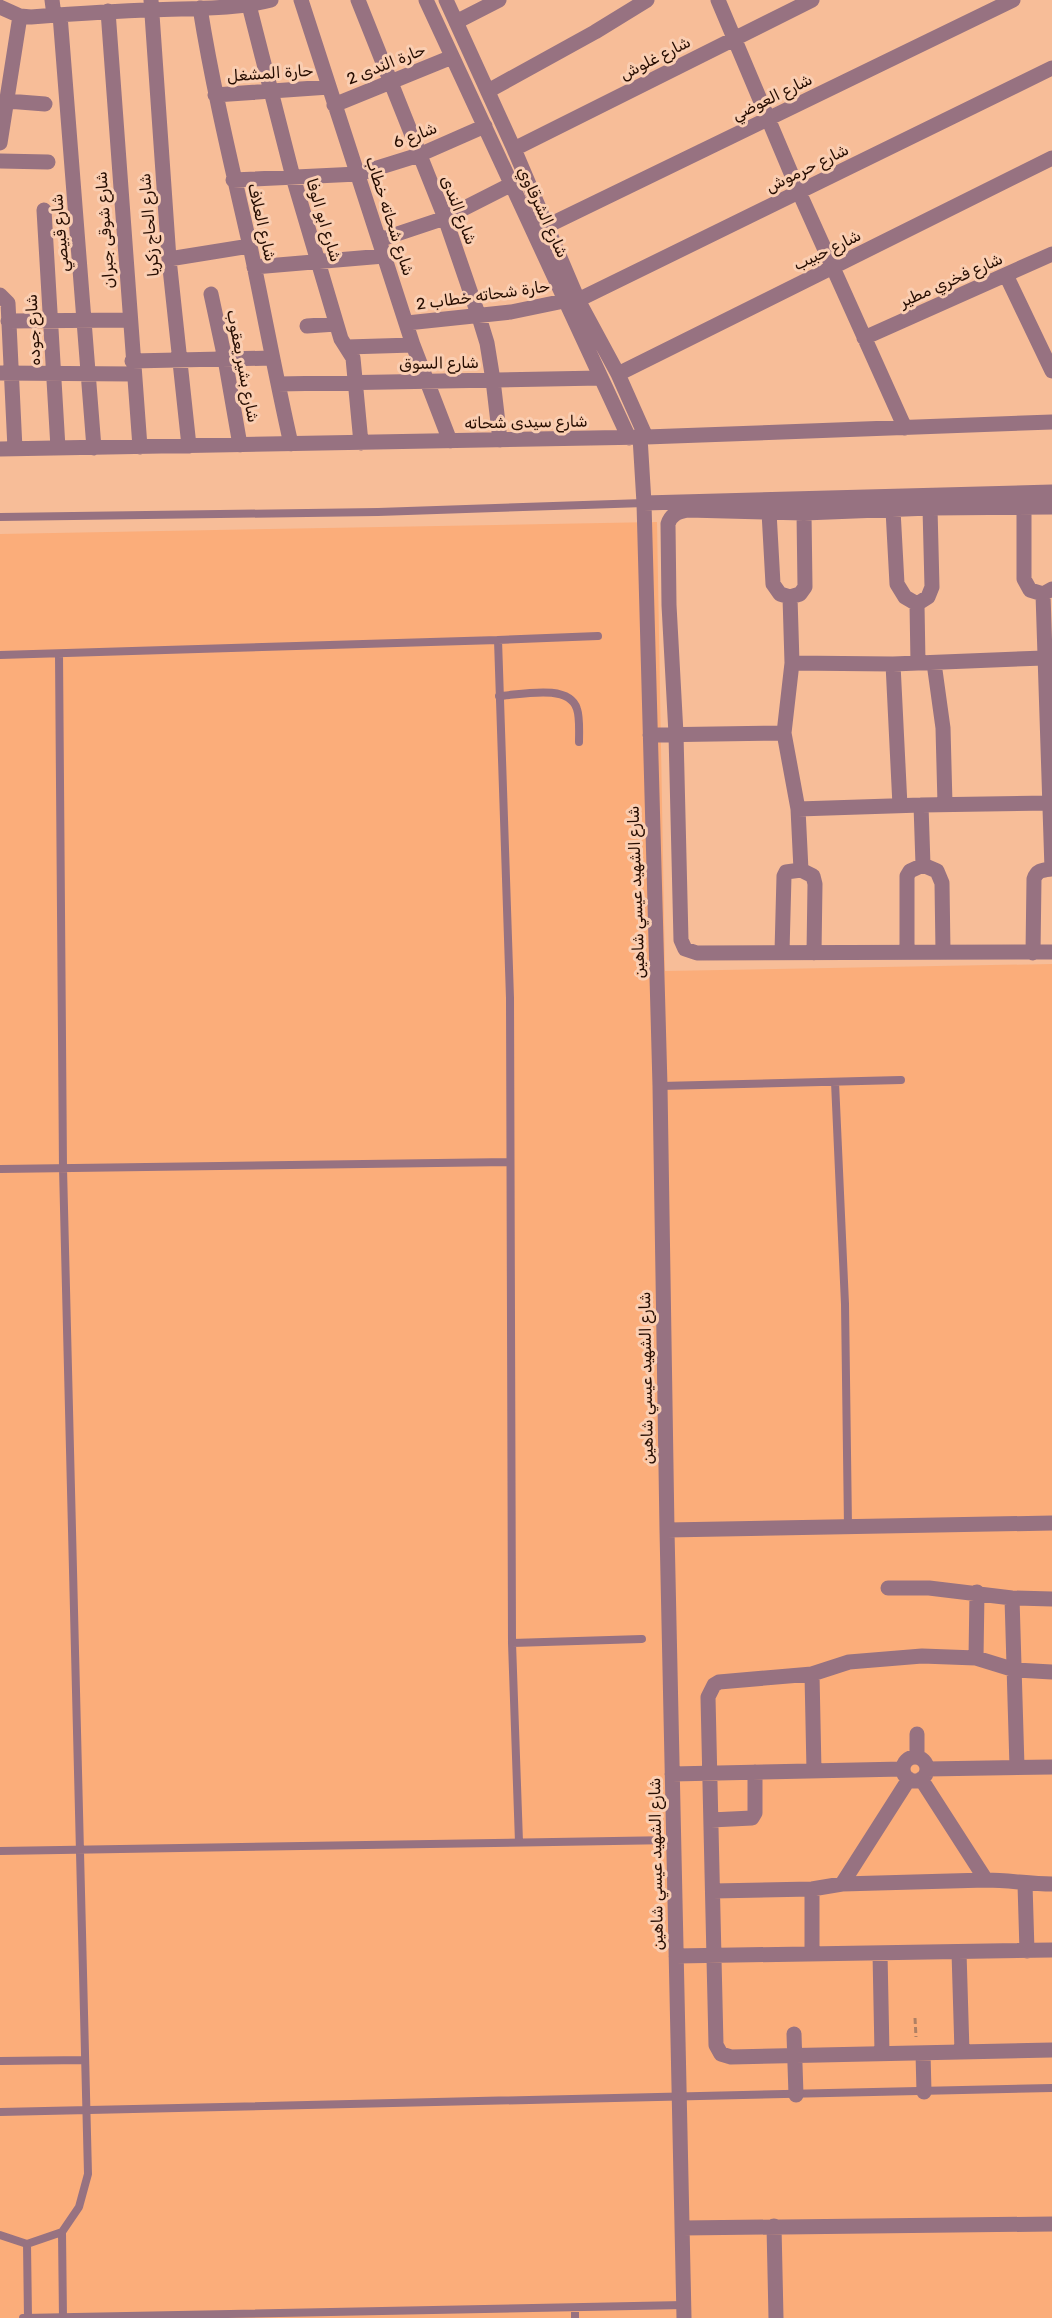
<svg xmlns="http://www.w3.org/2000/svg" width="1052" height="2318" viewBox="0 0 1052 2318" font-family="Rubik,'Noto Naskh Arabic',sans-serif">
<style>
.built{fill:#fbad7a}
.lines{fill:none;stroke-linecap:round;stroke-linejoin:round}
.path{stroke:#af8064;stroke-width:3;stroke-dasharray:6 3;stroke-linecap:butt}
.service{stroke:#977281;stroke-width:8}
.minor{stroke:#977281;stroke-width:15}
.labels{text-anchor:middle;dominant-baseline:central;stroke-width:6;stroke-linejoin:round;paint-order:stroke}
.street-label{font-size:16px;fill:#250c00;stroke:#faceb2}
</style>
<rect width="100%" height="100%" fill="#f7bd98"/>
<path class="built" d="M657,522L665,971L1052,964V2318H0V534Z"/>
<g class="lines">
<path class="path" d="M915,2018L916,2037"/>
<path class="service" d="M0,517L378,512L644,503
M498,640L598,636
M0,655L498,640L510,998L512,1643L519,1842
M499,696C520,695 569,683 577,709C580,718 579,732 579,742
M835,1082L845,1304L848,1527
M660,1086L901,1080
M0,1169L510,1162
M512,1643L642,1639
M0,1851L674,1840
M0,2061L85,2060
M0,2112L1052,2088
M62,2232L63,2318
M0,2235L27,2244L62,2232L79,2207L88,2174L63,1168L59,654
M27,2244L28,2318
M575,2308V2318
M23,2318L684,2305"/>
<path class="minor" d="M52,0L54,15
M151,0L169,259L189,446
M301,0L413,345L450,441
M358,0L445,218L479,317L487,343L493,380L500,440
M426,0L629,438
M446,0L514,149L578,300L618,374L646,437
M718,0L799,192L905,428
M249,5L293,177L341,339L353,358L361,443
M0,7L20,16L31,17C71,14 111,11 151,10C191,8 232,10 271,0
M200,8C213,89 232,167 250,246C264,312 276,378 291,444
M108,11L140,447
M60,15L94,448
M456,22L499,0
M488,91L595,32L647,0
M215,95L329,87
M7,101L45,104
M334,105L452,57
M0,143L20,16
M514,149L812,0
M0,161L48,162
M233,180L358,174L419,155L485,126
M44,210L58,448
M547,226L1013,0
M379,240L445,218L510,185
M169,259L250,246
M254,267L384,256
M1006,275L1052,371
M211,294L225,359L240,445
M0,295L8,303L15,449
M578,300L1052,68
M8,321L129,320
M407,323L511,312L564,301
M307,326L336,324
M864,338L1052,254
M347,347L413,345
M132,361L272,358
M0,373L133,374
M618,374L1052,158
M278,384L601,378
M640,437L644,503L660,1086L667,1530L684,2318
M0,449L646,437L1052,422
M644,503L1052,492
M1024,506V579L1030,590L1043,594
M1052,507L930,508L804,513L688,510C678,512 671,514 668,524L669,605L676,734L681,940L685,949L697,953L1052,952
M893,510L897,584L905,597L917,604L928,597L932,587L930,508
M769,512L773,584L780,594L790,597L800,594L805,587L804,513
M1052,589L1043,594L1052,869
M917,604L918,663
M792,663L893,664L1044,658
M934,663L943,728L945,804
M893,664L900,806
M784,733L798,809L801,870
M650,735L784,733L792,663L790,597
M921,805L923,865
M798,809L921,805L1049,803
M782,952L784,876L786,872L801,870L813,876L815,884L814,953
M907,952V876L910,871L923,865L937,871L942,883L943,952
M1033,953L1034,879C1037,870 1043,870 1051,869
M667,1530L1052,1523
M888,1588H929L1012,1598L1052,1599
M1012,1598L1017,1767
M976,1658L977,1592
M1052,1672L1015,1670L976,1658L922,1656L849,1662L812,1674L719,1682L714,1685L708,1697L716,2045L721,2054L731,2057L1052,2050
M812,1674L814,1771
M917,1734V1757
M903 1769a12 12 0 1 1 24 0a12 12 0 1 1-24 0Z
M927,1769L1052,1767
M672,1774L903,1769
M921,1779L986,1880
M711,1820L752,1818L755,1813V1772
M842,1884L909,1779
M1025,1884L1027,1951
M812,1889V1954
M713,1891L812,1889L842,1884L986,1880C1009,1880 1029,1884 1052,1884
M959,1952L962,2052
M880,1953L882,2053
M676,1956L1052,1950
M794,2034L796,2095
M923,2053L924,2092
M774,2226L776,2318
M682,2228L1052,2224"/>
</g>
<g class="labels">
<g class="street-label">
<text transform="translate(655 58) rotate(-27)">شارع غلوش</text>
<text transform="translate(386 64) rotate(-22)">حارة الندى 2</text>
<text transform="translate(270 73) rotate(-4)">حارة المشغل</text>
<text transform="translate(772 97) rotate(-26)">شارع العوضي</text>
<text transform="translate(415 135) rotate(-21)">شارع 6</text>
<text transform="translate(807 168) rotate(-26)">شارع حرموش</text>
<text transform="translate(459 210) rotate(69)">شارع الندى</text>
<text transform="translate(543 212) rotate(65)">شارع الشرقاوي</text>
<text transform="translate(390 216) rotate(72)">شارع شحاته خطاب</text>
<text transform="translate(324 220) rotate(73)">شارع ابو الوفا</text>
<text transform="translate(262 222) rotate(77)">شارع العلاف</text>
<text transform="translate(149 225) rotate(-95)">شارع الحاج زكريا</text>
<text transform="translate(105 230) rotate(-94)">شارع شوقى جبران</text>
<text transform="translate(60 233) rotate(-95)">شارع قبيصي</text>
<text transform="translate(827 250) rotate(-26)">شارع حبيب</text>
<text transform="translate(951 280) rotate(-24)">شارع فخري مطير</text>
<text transform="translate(483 295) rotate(-8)">حارة شحاته خطاب 2</text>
<text transform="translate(33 330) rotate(-93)">شارع جوده</text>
<text transform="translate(439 363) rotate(-1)">شارع السوق</text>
<text transform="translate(243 366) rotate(79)">شارع بشير يعقوب</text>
<text transform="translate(526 422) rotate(-1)">شارع سيدى شحاته</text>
<text transform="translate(636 892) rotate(-92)">شارع الشهيد عيسي شاهين</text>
<text transform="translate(646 1378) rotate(-91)">شارع الشهيد عيسي شاهين</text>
<text transform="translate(656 1864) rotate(-91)">شارع الشهيد عيسي شاهين</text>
</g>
</g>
</svg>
